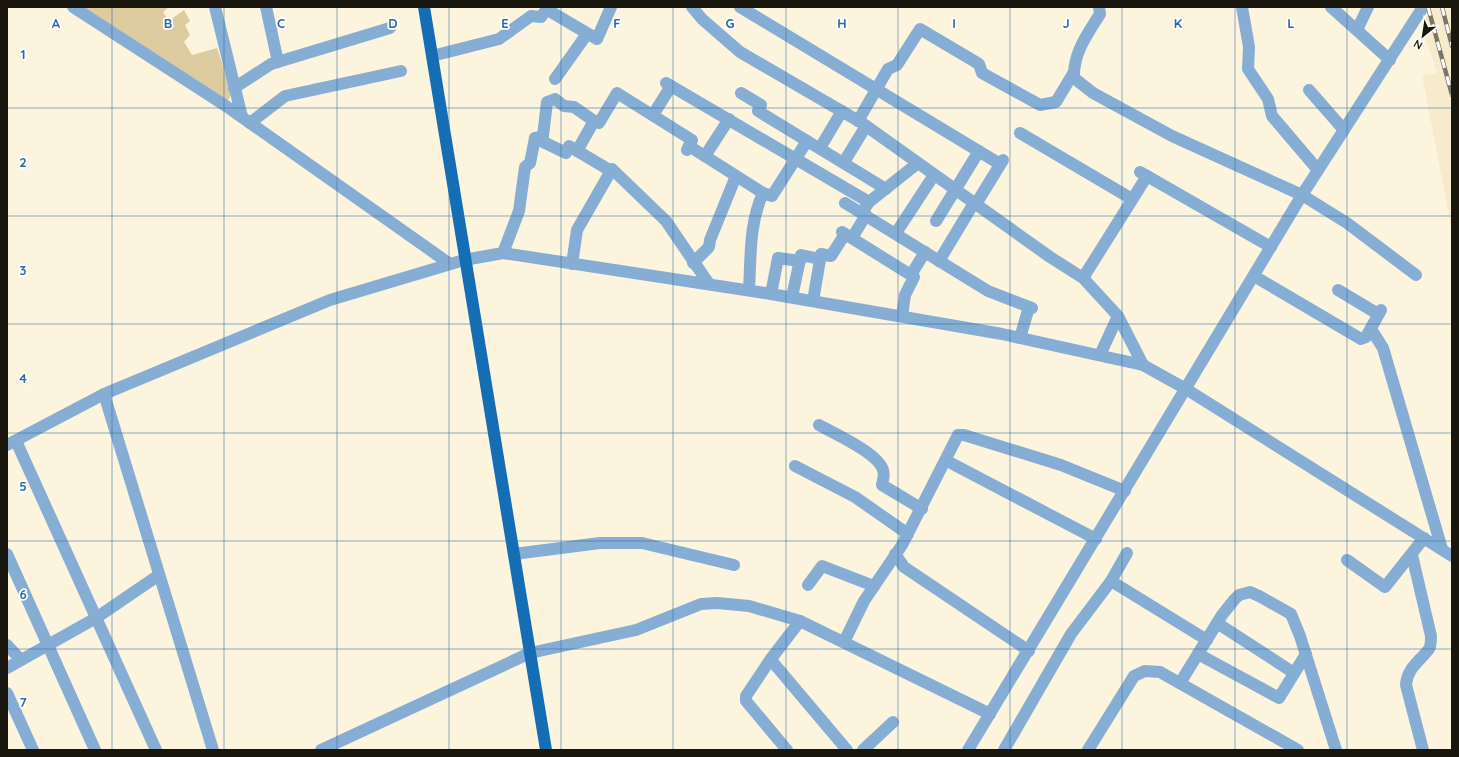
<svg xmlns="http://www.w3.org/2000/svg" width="1459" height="757" viewBox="0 0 1459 757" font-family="Quicksand,sans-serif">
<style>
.built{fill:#f7eacd}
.green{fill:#decb9f}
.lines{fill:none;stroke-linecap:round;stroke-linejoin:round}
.minor{stroke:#86aed5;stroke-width:12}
.major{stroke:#146eb6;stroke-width:12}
.rail-casing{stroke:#7b7567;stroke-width:4.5}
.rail{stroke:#fff;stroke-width:3;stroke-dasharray:9;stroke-linecap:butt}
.grid{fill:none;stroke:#2f6ba3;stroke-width:1;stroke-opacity:0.55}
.grid-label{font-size:13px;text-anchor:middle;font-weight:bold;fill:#2f6ba3;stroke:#fff;stroke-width:3.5;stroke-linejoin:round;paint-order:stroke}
</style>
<rect width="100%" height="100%" fill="#fdf4de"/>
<polygon class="built" points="1434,7 1452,7 1452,231 1422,75 1437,73 1421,24"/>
<polygon class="green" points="66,7 169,7 163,12 169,21 184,10 190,21 185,25 190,35 184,42 192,55 217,48 232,93 223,110"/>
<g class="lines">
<g class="minor">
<polyline points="73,7 229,108 450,264"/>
<polyline points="215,7 242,117"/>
<polyline points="266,7 278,62"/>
<polyline points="692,7 702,19 740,52 862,123 1050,257 1083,278 1118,316 1143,365"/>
<polyline points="740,7 1000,164"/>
<path d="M1099,7l1,7c-13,21 -27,39 -26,64l19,15 79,43 130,59 45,28 69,52"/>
<polyline points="1242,7 1249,47 1248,69 1268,99 1272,116 1318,170"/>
<polyline points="1331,7 1390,60"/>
<polyline points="546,9 597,39 611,7"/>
<polyline points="1357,30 1368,7"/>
<polyline points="432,56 499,39 531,16 541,17 548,7"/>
<polyline points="555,79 587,34"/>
<polyline points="666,83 869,202"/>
<polyline points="234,88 271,64 390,28"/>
<polyline points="1309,90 1344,130"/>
<polyline points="741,93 761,105 758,111 886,189"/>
<polyline points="653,115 671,86"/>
<polyline points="858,121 888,69 897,65 920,29 979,64 982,73 1040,105 1056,102 1074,72"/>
<polyline points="250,123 285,96 401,71"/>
<polyline points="1020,133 1132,199"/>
<polyline points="535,138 566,153 569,146 611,171"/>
<polyline points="689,146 763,193 772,196 807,141"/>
<polyline points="820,148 842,111"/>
<polyline points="577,151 594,121 599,123 617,93 692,140 687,150"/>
<polyline points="705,156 729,119"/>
<polyline points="844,162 866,126"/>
<polyline points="1140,172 1271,247"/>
<polyline points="845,203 988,291 1032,308"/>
<polyline points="976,204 1003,160"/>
<polyline points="865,208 869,202 918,163"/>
<polyline points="936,221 979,151"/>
<polyline points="842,232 914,277 905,295 902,316"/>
<polyline points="896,233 934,175"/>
<polyline points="852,238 866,215"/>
<polyline points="503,253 519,211 525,167 530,163 535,138 543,136 547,102 555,99 564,106 574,107 594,121"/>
<polyline points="939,261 974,203"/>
<polyline points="693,263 709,247 710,240 736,176"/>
<polyline points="572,264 577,230 612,169 666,221 709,284"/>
<polyline points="911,275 925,252"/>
<polyline points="1254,276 1361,339 1366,337 1381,310"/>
<polyline points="1083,278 1147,176"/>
<path d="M749,290c2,-34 0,-66 14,-97"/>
<polyline points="1338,290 1378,314"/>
<polyline points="771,294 778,258 800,261"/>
<polyline points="792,297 801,255 820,259"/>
<polyline points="813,301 821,254 831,256 845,234"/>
<polyline points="1371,329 1383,348 1442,549"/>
<polyline points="1020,338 1029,307"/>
<polyline points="1100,355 1118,316"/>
<polyline points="104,394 213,750"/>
<path d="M819,425c16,9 59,28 64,45 2,4 0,10 -1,15l40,24"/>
<polyline points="16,441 156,750"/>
<polyline points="7,445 104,394 330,300 464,260 503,253 765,293 1002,334 1143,365 1186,389 1452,556"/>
<polyline points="947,461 1096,539"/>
<polyline points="795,466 855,497 908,534"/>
<polyline points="7,554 95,750"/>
<polyline points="514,554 600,543 642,543 734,565"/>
<polyline points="895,554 904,567 1029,651"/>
<path d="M1412,555l19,81c0,4 0,10 -2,13 -9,12 -22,19 -23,36l17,65"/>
<polyline points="1347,560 1385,587 1424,538"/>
<polyline points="1111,581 1207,640"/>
<polyline points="808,585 822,566 874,586"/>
<polyline points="1217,623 1294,673"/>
<polyline points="844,642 864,601 902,545 958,435 964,435 1061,465 1125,491"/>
<polyline points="7,645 21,660"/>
<polyline points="1198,654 1279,698 1306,654"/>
<polyline points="771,660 847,750"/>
<polyline points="7,668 96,618 159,575"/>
<polyline points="1180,683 1222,615 1234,600 1239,595 1250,592 1259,596 1291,614 1300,636 1336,750"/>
<polyline points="7,693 33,750"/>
<polyline points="321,750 530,653 636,630 701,604 717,603 749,606 800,621 990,714"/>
<polyline points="787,750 746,701 746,696 770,660 800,621"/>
<polyline points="863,750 893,722"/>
<polyline points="968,750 1302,195 1423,7"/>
<polyline points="1004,750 1071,634 1111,581 1127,553"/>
<polyline points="1088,750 1134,676 1145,671 1160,672 1298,750"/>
</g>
<polyline class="major" points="424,7 546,750"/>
<g class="rail-casing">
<g id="rail">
<polyline points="1428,7 1452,95"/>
<polyline points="1442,7 1452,46"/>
</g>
</g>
<use href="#rail" class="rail"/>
</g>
<path class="grid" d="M112,7v743M224,7v743M337,7v743M449,7v743M561,7v743M673,7v743M786,7v743M898,7v743M1010,7v743M1122,7v743M1235,7v743M1347,7v743M7,108h1445M7,216h1445M7,324h1445M7,433h1445M7,541h1445M7,649h1445"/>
<g class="grid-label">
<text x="56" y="28">A</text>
<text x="168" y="28">B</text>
<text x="281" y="28">C</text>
<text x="393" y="28">D</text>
<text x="505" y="28">E</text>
<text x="617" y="28">F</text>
<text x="730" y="28">G</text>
<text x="842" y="28">H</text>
<text x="954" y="28">I</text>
<text x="1066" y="28">J</text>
<text x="1178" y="28">K</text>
<text x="1291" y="28">L</text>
<text x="23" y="59">1</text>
<text x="23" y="167">2</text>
<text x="23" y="275">3</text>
<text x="23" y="383">4</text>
<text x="23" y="491">5</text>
<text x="23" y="599">6</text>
<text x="23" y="707">7</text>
</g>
<rect width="1459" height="757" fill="none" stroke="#19160e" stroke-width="16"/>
<g transform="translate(1423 36) rotate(210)" stroke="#ffffff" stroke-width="3" paint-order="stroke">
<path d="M0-3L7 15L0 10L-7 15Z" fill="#19160e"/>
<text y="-6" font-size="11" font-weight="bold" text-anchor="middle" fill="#19160e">N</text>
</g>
</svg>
